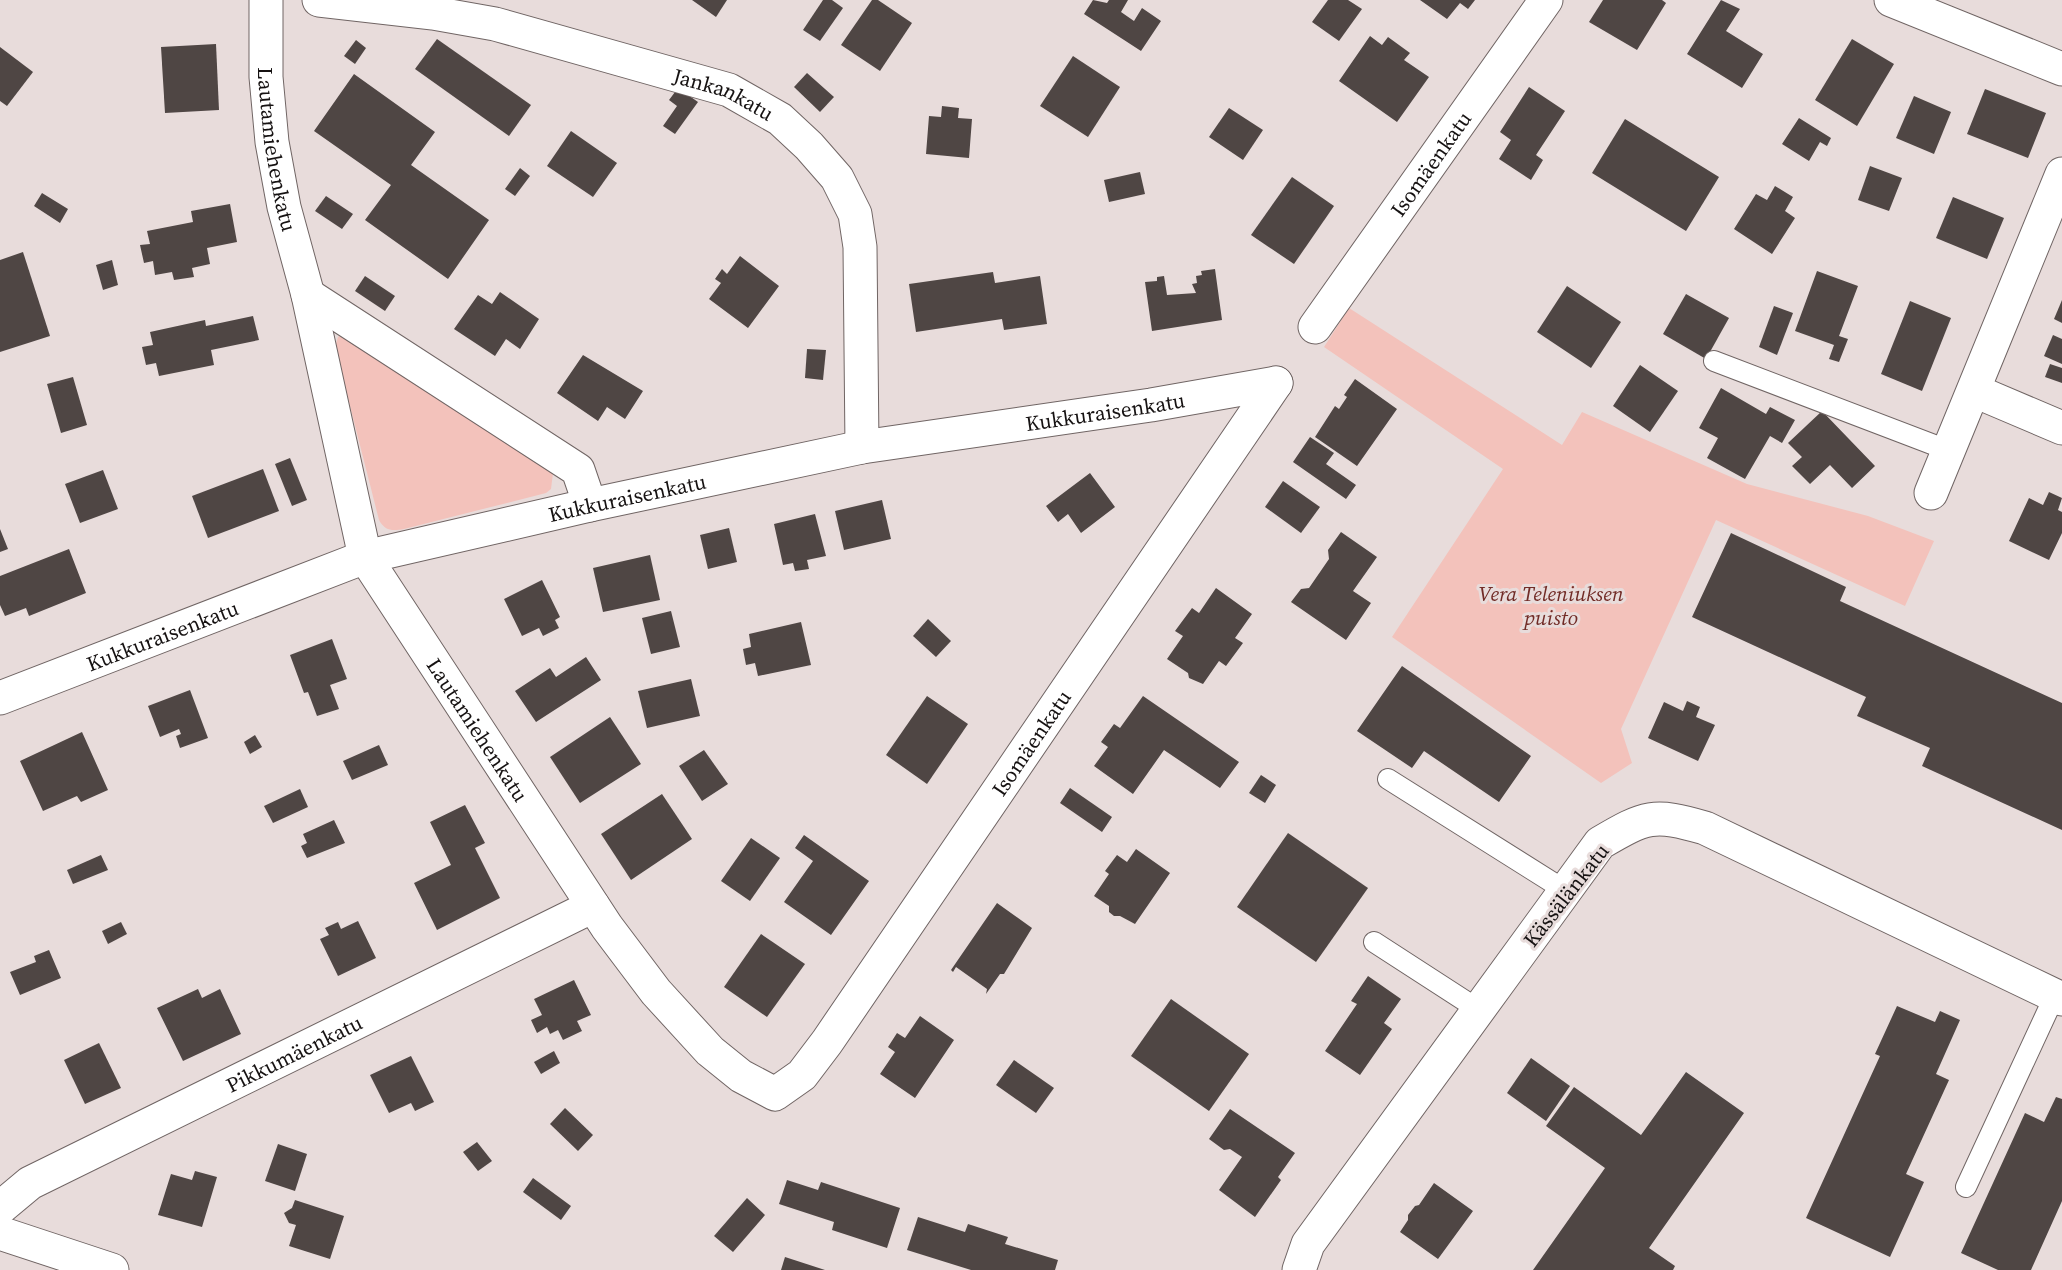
<svg xmlns="http://www.w3.org/2000/svg" width="2062" height="1270" viewBox="0 0 2062 1270" font-family="'Source Serif 4',serif">
<style>
.green{fill:#f3c2bb}
.building{fill:#4f4644}
.lines{fill:none;stroke-linecap:round;stroke-linejoin:round}
.lane-casing{stroke:#706564;stroke-width:22}
.street-casing{stroke:#706564;stroke-width:35}
.lane{stroke:#fff;stroke-width:20}
.street{stroke:#fff;stroke-width:33}
.labels{text-anchor:middle;dominant-baseline:central;stroke-width:6;stroke-linejoin:round;paint-order:stroke}
.street-label{font-size:21px;fill:#161212;stroke:#e8dcdb}
.park-label{font-size:21px;font-style:italic;fill:#712b26;stroke:#e8dcdb}
</style>
<rect width="100%" height="100%" fill="#e8dcdb"/>
<g class="green">
<polygon points="1349,308 1562,445 1582,412 1747,484 1868,516 1934,541 1905,606 1716,520 1621,729 1632,763 1601,783 1392,637 1503,469 1324,347"/>
<path d="M343,334l210,139 -2,16 -5,4 -142,36c-12,2 -19,2 -25,-9l-44,-173 3,-10z"/>
</g>
<g class="building">
<polygon points="692,0 727,0 716,17"/>
<polygon points="823,0 832,0 843,8 820,41 803,30"/>
<polygon points="872,0 878,0 912,23 880,71 841,45"/>
<polygon points="1093,0 1107,3 1109,0 1128,0 1121,12 1134,21 1142,8 1161,21 1141,51 1084,14"/>
<polygon points="1328,0 1348,0 1362,9 1339,41 1312,22"/>
<polygon points="1420,0 1475,0 1468,9 1460,3 1447,19"/>
<polygon points="1603,0 1662,0 1666,3 1637,50 1589,22"/>
<polygon points="1721,0 1740,9 1726,31 1763,54 1742,88 1687,54"/>
<polygon points="1370,36 1382,45 1388,37 1410,53 1404,60 1429,77 1397,122 1339,81"/>
<polygon points="437,39 531,105 509,136 415,69"/>
<polygon points="1852,39 1894,64 1857,126 1815,100"/>
<polygon points="356,40 366,48 355,64 344,56"/>
<polygon points="216,44 219,110 165,113 161,47"/>
<polygon points="0,47 33,72 7,106 0,101"/>
<polygon points="1073,56 1120,87 1088,137 1040,106"/>
<polygon points="807,73 834,97 820,112 794,87"/>
<polygon points="354,74 435,132 411,165 489,220 448,279 365,220 391,185 314,131"/>
<polygon points="1529,87 1565,111 1536,155 1543,160 1531,180 1499,159 1511,140 1500,132"/>
<polygon points="678,88 698,102 675,134 663,126 677,106 669,100"/>
<polygon points="1985,89 2046,113 2028,158 1967,134"/>
<polygon points="1914,96 1951,112 1934,154 1896,138"/>
<polygon points="942,106 959,108 958,118 972,119 969,158 926,154 929,116 941,117"/>
<polygon points="1229,108 1263,130 1243,160 1209,137"/>
<polygon points="1799,118 1831,138 1827,146 1820,142 1809,161 1782,144"/>
<polygon points="1625,119 1719,177 1686,231 1592,173"/>
<polygon points="571,131 617,163 593,197 547,166"/>
<polygon points="1870,166 1902,178 1889,211 1858,200"/>
<polygon points="520,168 530,176 515,196 505,189"/>
<polygon points="1140,172 1145,194 1109,202 1104,180"/>
<polygon points="1292,177 1334,206 1294,264 1251,235"/>
<polygon points="1775,186 1793,197 1785,211 1795,218 1772,254 1734,229 1756,194 1767,200"/>
<polygon points="42,193 68,209 60,223 34,206"/>
<polygon points="326,196 353,214 342,229 315,211"/>
<polygon points="1953,197 2004,218 1987,259 1936,238"/>
<polygon points="230,204 237,242 207,248 210,264 192,268 194,277 174,280 172,272 155,275 153,261 144,263 140,245 150,244 147,231 193,222 191,211"/>
<polygon points="23,252 50,336 0,352 0,260"/>
<polygon points="740,256 779,286 748,328 709,299 721,283 715,279 722,269 727,274"/>
<polygon points="112,260 118,285 103,290 96,265"/>
<polygon points="1215,269 1222,320 1152,331 1145,282 1157,281 1157,277 1164,276 1167,295 1196,293 1192,284 1197,283 1196,276 1202,275 1201,271"/>
<polygon points="1817,271 1858,286 1839,336 1848,339 1839,362 1829,359 1834,345 1795,331"/>
<polygon points="993,272 995,283 1040,276 1047,324 1004,330 1002,319 916,332 909,284"/>
<polygon points="365,276 395,296 385,311 355,291"/>
<polygon points="1567,286 1621,322 1591,368 1537,332"/>
<polygon points="500,292 539,319 520,349 506,339 495,356 454,329 478,295 492,304"/>
<polygon points="1686,294 1729,318 1706,359 1663,334"/>
<polygon points="2062,300 2062,323 2054,319"/>
<polygon points="1910,301 1951,318 1922,391 1881,374"/>
<polygon points="1774,306 1793,313 1777,355 1759,347"/>
<polygon points="253,316 259,340 211,350 214,365 159,376 156,363 146,365 142,347 153,345 150,332 205,320 206,326"/>
<polygon points="2053,335 2062,339 2062,364 2044,356"/>
<polygon points="807,349 826,350 823,380 805,378"/>
<polygon points="583,355 643,391 625,419 607,407 598,421 557,393"/>
<polygon points="2050,364 2062,368 2062,383 2045,377"/>
<polygon points="1640,365 1678,391 1650,432 1613,406"/>
<polygon points="73,377 87,425 61,433 47,384"/>
<polygon points="1355,379 1397,409 1357,466 1315,437 1335,406 1339,409 1347,397 1344,395"/>
<polygon points="1721,388 1766,414 1770,407 1795,420 1782,443 1770,436 1745,479 1707,458 1718,438 1699,428"/>
<polygon points="1822,411 1875,466 1852,488 1830,465 1810,484 1792,466 1802,457 1788,443"/>
<polygon points="1310,437 1334,453 1326,464 1356,485 1346,499 1293,462"/>
<polygon points="290,458 307,500 292,506 275,464"/>
<polygon points="263,469 279,511 208,538 192,496"/>
<polygon points="103,470 118,509 80,523 65,484"/>
<polygon points="1090,473 1115,507 1081,533 1068,514 1058,522 1046,506"/>
<polygon points="1283,481 1320,507 1301,533 1265,507"/>
<polygon points="2049,492 2062,498 2058,510 2062,512 2062,533 2049,560 2009,541 2029,498 2043,505"/>
<polygon points="882,500 891,539 844,550 835,511"/>
<polygon points="815,514 826,556 807,560 809,569 795,571 793,563 783,565 774,524"/>
<polygon points="729,528 737,562 708,569 700,535"/>
<polygon points="0,529 8,549 0,552"/>
<polygon points="1341,532 1377,557 1353,591 1371,603 1346,640 1291,602 1301,589 1309,588 1329,559 1328,550"/>
<polygon points="1731,533 1846,587 1840,601 2062,703 2062,830 1922,766 1930,748 1857,716 1866,697 1692,617"/>
<polygon points="69,549 86,593 29,616 26,608 5,616 0,605 0,576"/>
<polygon points="650,555 660,600 603,612 593,568"/>
<polygon points="542,580 560,617 555,620 559,628 543,636 539,628 522,636 504,599"/>
<polygon points="1216,588 1252,614 1235,638 1243,643 1226,666 1219,661 1203,684 1189,678 1188,673 1167,659 1183,636 1175,631 1192,608 1199,613"/>
<polygon points="671,611 680,647 651,654 642,618"/>
<polygon points="928,619 951,641 936,657 913,636"/>
<polygon points="801,622 811,665 758,676 755,663 746,665 743,649 751,647 749,634"/>
<polygon points="332,639 347,679 330,685 339,709 317,716 308,692 304,693 290,655"/>
<polygon points="586,657 601,680 536,722 515,691 550,668 556,677"/>
<polygon points="1402,666 1531,756 1499,802 1424,751 1412,768 1357,731"/>
<polygon points="691,679 700,716 647,728 638,691"/>
<polygon points="190,690 208,738 180,748 176,736 181,734 179,729 160,737 148,706"/>
<polygon points="927,696 968,724 927,784 886,755"/>
<polygon points="1143,696 1239,762 1220,788 1164,750 1133,794 1094,766 1108,747 1101,742 1114,724 1120,728"/>
<polygon points="1687,701 1700,707 1696,717 1715,725 1698,761 1648,738 1664,702 1683,711"/>
<polygon points="610,717 641,764 580,803 550,757"/>
<polygon points="82,732 108,790 81,802 77,796 43,811 20,761"/>
<polygon points="255,735 262,747 250,754 244,742"/>
<polygon points="379,745 388,765 352,780 343,761"/>
<polygon points="704,750 728,784 702,801 679,766"/>
<polygon points="1261,775 1276,785 1265,803 1249,793"/>
<polygon points="1070,788 1112,817 1102,832 1060,803"/>
<polygon points="300,789 308,807 273,823 264,806"/>
<polygon points="662,794 692,839 631,880 601,834"/>
<polygon points="465,805 485,843 475,848 500,898 437,930 414,883 451,865 430,822"/>
<polygon points="334,820 345,843 307,858 301,846 307,843 303,834"/>
<polygon points="1288,833 1368,888 1316,962 1237,907"/>
<polygon points="804,835 869,881 831,935 784,902 813,861 795,848"/>
<polygon points="751,838 780,858 750,901 721,881"/>
<polygon points="1136,849 1170,873 1135,924 1120,916 1114,916 1109,912 1109,906 1094,896 1109,874 1105,871 1117,855 1127,862"/>
<polygon points="101,855 108,870 73,884 67,870"/>
<polygon points="997,903 1032,928 1004,974 1000,974 986,994 987,989 956,967 953,972 951,970"/>
<polygon points="358,921 376,958 338,976 320,939 329,935 325,928 338,922 341,929"/>
<polygon points="121,922 127,934 108,944 102,931"/>
<polygon points="761,934 805,964 767,1017 724,987"/>
<polygon points="49,950 61,978 20,995 10,972 36,962 34,956"/>
<polygon points="1368,976 1401,999 1384,1023 1392,1029 1360,1075 1325,1051 1357,1004 1351,1001"/>
<polygon points="574,980 591,1015 577,1021 582,1031 563,1040 558,1030 550,1034 547,1027 537,1033 531,1020 542,1015 534,999"/>
<polygon points="198,989 202,998 220,989 241,1034 183,1061 157,1008"/>
<polygon points="1171,999 1249,1054 1209,1111 1131,1056"/>
<polygon points="1897,1006 1935,1022 1940,1011 1960,1020 1936,1074 1949,1080 1906,1174 1924,1182 1890,1257 1806,1218 1880,1056 1875,1054"/>
<polygon points="920,1016 954,1040 915,1098 880,1074 895,1052 888,1047 897,1033 905,1038"/>
<polygon points="99,1043 121,1088 85,1104 64,1060"/>
<polygon points="554,1051 560,1063 541,1074 534,1062"/>
<polygon points="411,1056 434,1102 415,1111 411,1103 389,1113 370,1075"/>
<polygon points="1531,1058 1570,1086 1546,1121 1507,1093"/>
<polygon points="1014,1060 1054,1088 1036,1113 996,1085"/>
<polygon points="1686,1072 1744,1113 1649,1248 1675,1266 1673,1270 1533,1270 1605,1168 1546,1126 1574,1087 1641,1135"/>
<polygon points="2056,1097 2062,1099 2062,1201 2031,1270 1998,1270 1961,1253 2025,1113 2044,1122"/>
<polygon points="565,1108 593,1135 578,1151 550,1124"/>
<polygon points="1230,1109 1295,1153 1278,1177 1281,1180 1255,1217 1219,1190 1242,1157 1230,1149 1224,1150 1209,1139"/>
<polygon points="477,1142 492,1161 478,1171 463,1152"/>
<polygon points="278,1144 307,1154 295,1191 265,1181"/>
<polygon points="195,1171 217,1177 202,1227 158,1215 171,1174 192,1180"/>
<polygon points="533,1178 571,1206 561,1220 523,1192"/>
<polygon points="787,1180 818,1190 821,1182 900,1208 887,1248 832,1230 834,1222 779,1204"/>
<polygon points="1434,1183 1473,1211 1438,1259 1400,1232 1408,1220 1408,1215 1415,1206 1419,1205"/>
<polygon points="747,1198 765,1215 733,1252 714,1236"/>
<polygon points="295,1200 344,1216 330,1259 289,1246 296,1225 289,1223 284,1213 292,1208"/>
<polygon points="918,1217 965,1232 968,1224 1008,1237 1005,1244 1058,1260 1055,1270 971,1270 907,1250"/>
<polygon points="785,1257 825,1270 781,1270"/>
</g>
<g class="lines">
<g class="lane-casing">
<g id="lane">
<polyline points="1714,361 1950,451"/>
<polyline points="1388,779 1566,891"/>
<polyline points="1374,942 1479,1010"/>
<polyline points="1966,1187 2055,995"/>
</g>
</g>
<g class="street-casing">
<g id="street">
<path id="s1" d="M266,0v77l6,65 12,65 24,88 57,262 242,370 49,65 54,59 31,25 34,18 27,-19 25,-33 449,-659"/>
<path id="s2" d="M319,0l114,13 62,11 234,66 51,29 29,27 28,32 18,36 5,33 2,200"/>
<polyline points="1891,0 2062,69"/>
<polyline points="308,295 578,470 590,505"/>
<path id="s3" d="M1315,327l231,-327"/>
<polyline points="1975,391 2062,428"/>
<polyline points="1931,493 2062,174"/>
<path id="s4" d="M0,698l365,-141 225,-52 272,-58 289,-42 125,-22"/>
<path id="s5" d="M0,1208l30,-25 563,-277"/>
<polyline points="0,1233 112,1270"/>
<path d="M1299,1270l9,-26 292,-401c46,-27 53,-30 105,-15l357,171"/>
</g>
</g>
<use href="#lane" class="lane"/>
<use href="#street" class="street"/>
</g>
<g class="labels">
<g class="street-label">
<text stroke="none"><textPath href="#s2" startOffset="417">Jankankatu</textPath></text>
<text stroke="none"><textPath href="#s1" startOffset="150">Lautamiehenkatu</textPath></text>
<text stroke="none"><textPath href="#s3" startOffset="200">Isomäenkatu</textPath></text>
<text stroke="none"><textPath href="#s4" startOffset="1146">Kukkuraisenkatu</textPath></text>
<text stroke="none"><textPath href="#s4" startOffset="660">Kukkuraisenkatu</textPath></text>
<text stroke="none"><textPath href="#s4" startOffset="174">Kukkuraisenkatu</textPath></text>
<text stroke="none"><textPath href="#s1" startOffset="774">Lautamiehenkatu</textPath></text>
<text stroke="none"><textPath href="#s1" startOffset="1686">Isomäenkatu</textPath></text>
<text transform="translate(1566 895) rotate(-52)">Kässälänkatu</text>
<text stroke="none"><textPath href="#s5" startOffset="333">Pikkumäenkatu</textPath></text>
</g>
<g class="park-label">
<text x="1551" y="593">Vera Teleniuksen<tspan x="1551" dy="24">puisto</tspan></text>
</g>
</g>
</svg>
